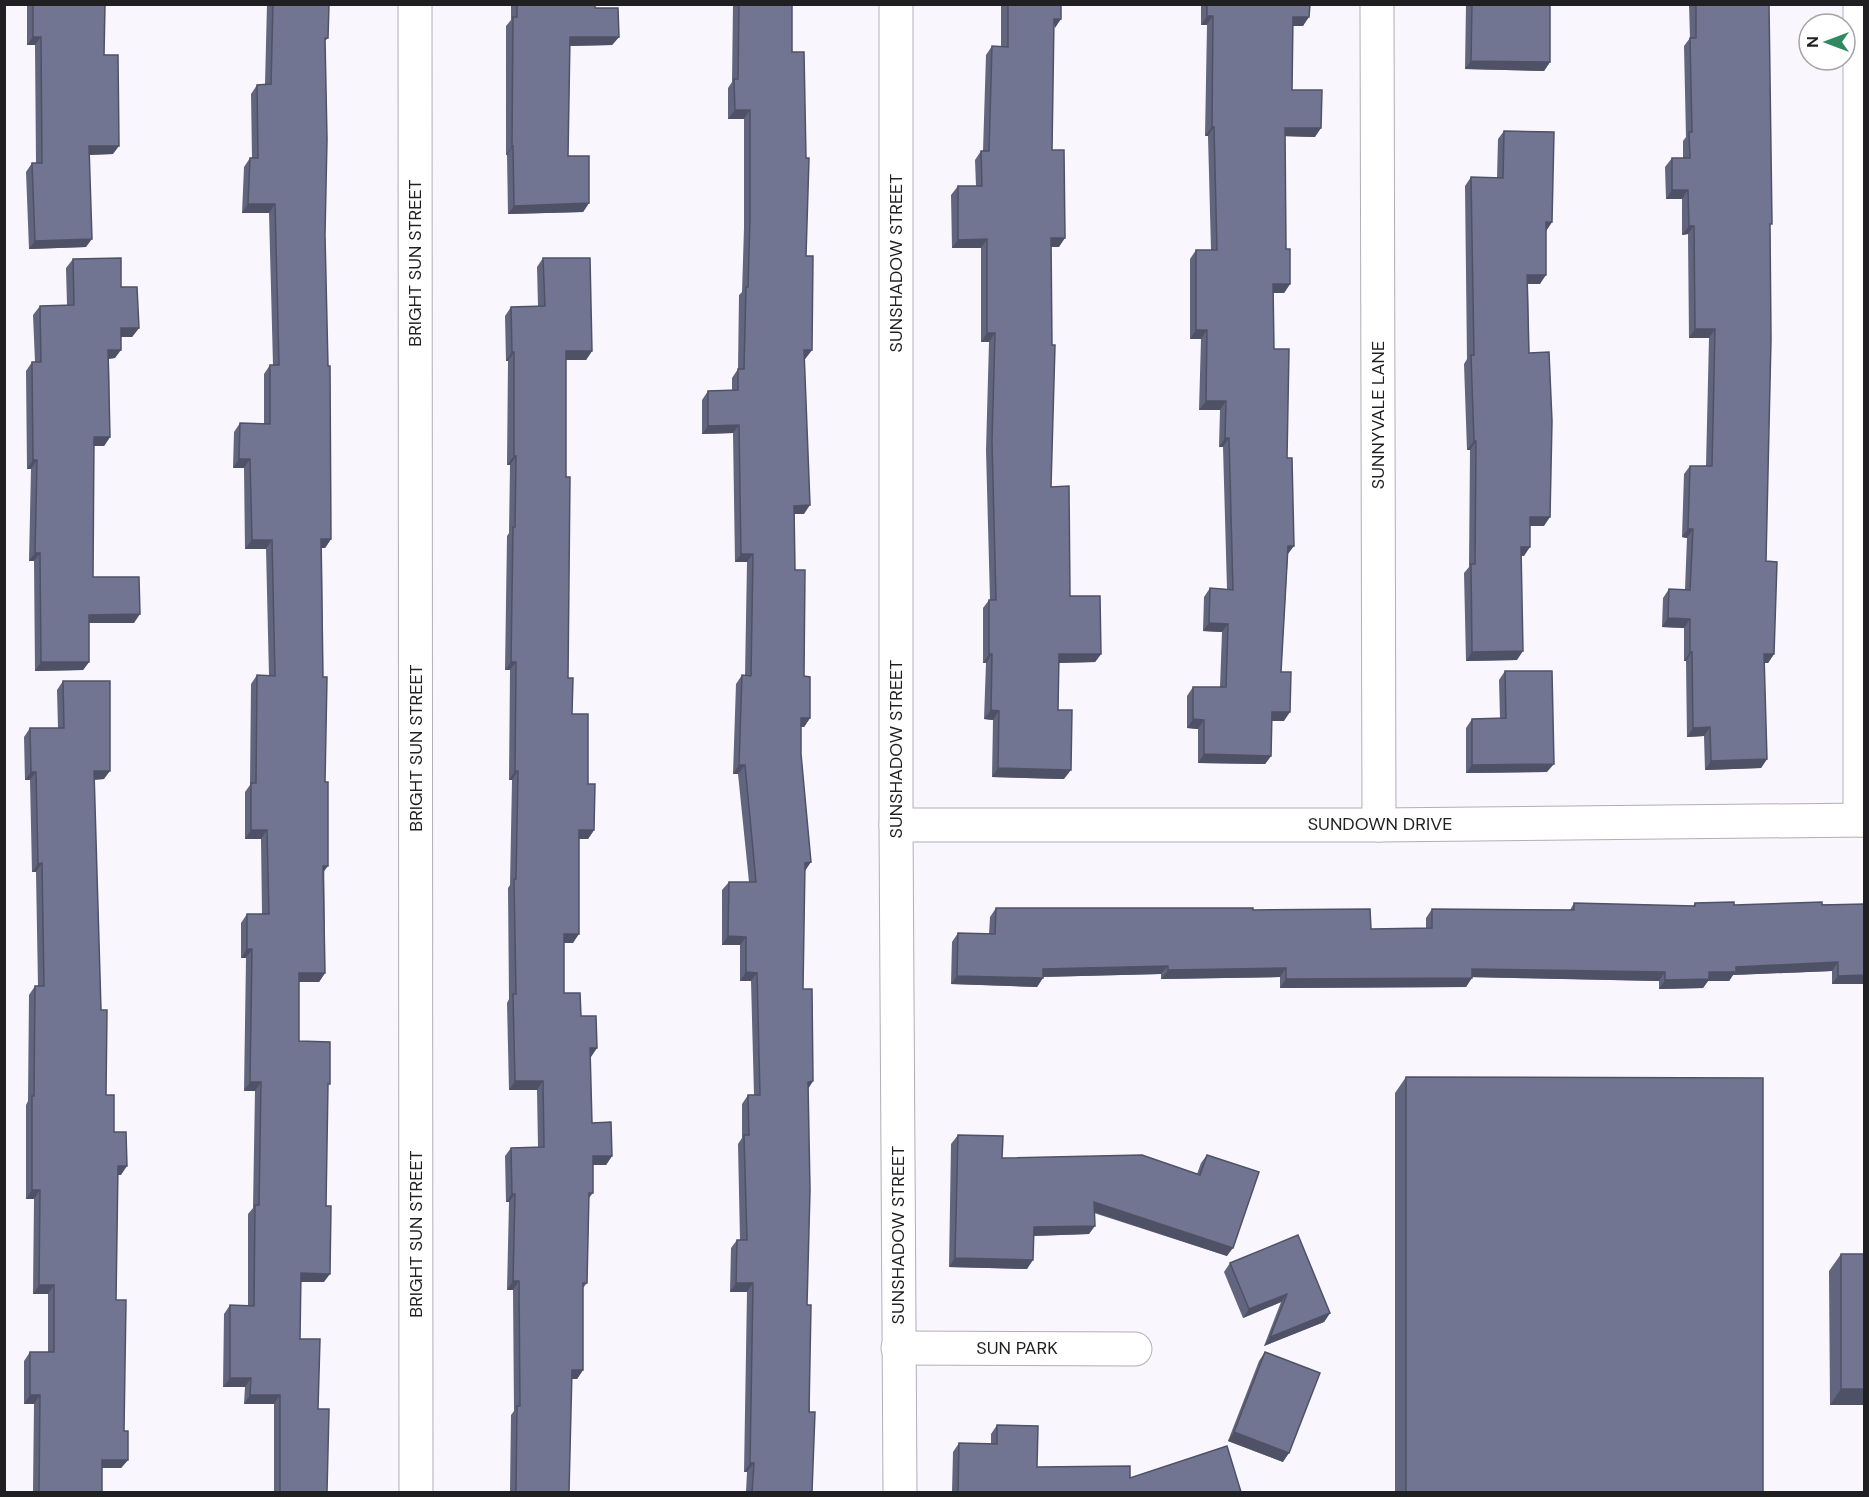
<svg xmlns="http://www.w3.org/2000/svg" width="1869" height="1497" viewBox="0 0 1869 1497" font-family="'DM Sans',sans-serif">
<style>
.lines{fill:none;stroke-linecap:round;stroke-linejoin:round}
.street-casing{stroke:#b1aeb5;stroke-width:35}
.street{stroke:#fff;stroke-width:33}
.wall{fill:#61657d}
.shaded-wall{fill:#4f5266}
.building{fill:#717591;stroke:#4f5266;stroke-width:1.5}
.labels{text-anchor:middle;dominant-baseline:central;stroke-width:6;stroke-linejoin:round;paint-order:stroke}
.street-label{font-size:18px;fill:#201f21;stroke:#fff}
</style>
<rect width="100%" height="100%" fill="#f9f6fd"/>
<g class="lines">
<g class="street-casing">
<g id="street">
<polyline points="415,4 416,1492"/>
<polyline points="896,4 896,825 900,1492"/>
<polyline points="1377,4 1379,825"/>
<polyline points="1860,820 1860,4"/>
<polyline points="896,825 1379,825 1864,820"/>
<polyline points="898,1348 1135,1349"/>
</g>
</g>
<use href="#street" class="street"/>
</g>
<g class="wall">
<polygon points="27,4 105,4 104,55 113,154 89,155 86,247 29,249 26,172 32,163 36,163 35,45 27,45"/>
<polygon points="267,4 329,4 328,38 325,41 325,235 331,539 325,548 322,548 325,973 319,982 299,982 299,1041 327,1087 324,1282 301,1282 300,1339 318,1409 327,1492 274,1492 274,1404 244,1404 245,1387 223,1387 224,1314 230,1305 248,1306 248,1214 253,1208 255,1091 244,1091 246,958 241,958 241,923 247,914 262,914 261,839 245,839 245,792 250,785 251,684 257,675 269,676 266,549 245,549 244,468 233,468 234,432 240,423 264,424 264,374 270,365 273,365 269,213 242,213 244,167 250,158 252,158 251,94 257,85 265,84"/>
<polygon points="511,4 595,4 595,8 619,37 612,45 570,46 568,156 589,203 583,212 508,214 507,155 506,155 506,26 511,20"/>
<polygon points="733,4 792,4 792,52 812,350 805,359 804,514 794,514 795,570 804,676 810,718 804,727 801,727 801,754 804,871 803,989 813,1081 808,1089 807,1305 812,1492 746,1492 747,1472 744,1472 747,1292 730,1292 731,1248 737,1240 740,1240 738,1144 742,1138 742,1104 748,1095 754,1095 751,981 740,981 740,945 722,945 722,890 729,882 749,882 738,774 733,774 736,684 742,675 745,676 747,562 735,562 733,433 702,434 702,400 708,391 732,390 732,378 738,369 739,295 742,292 744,228 744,119 728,119 728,88 732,82"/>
<polygon points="1001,4 1061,4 1054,28 1052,150 1059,247 1051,247 1051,487 1070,596 1101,654 1095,662 1059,663 1058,710 1064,779 992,777 993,720 984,719 986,663 983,663 983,608 989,600 990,600 986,450 989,342 981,342 981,248 952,248 951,195 958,186 976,186 975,160 981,151 983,151 986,55 992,46 1001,46"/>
<polygon points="1201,4 1310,4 1303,26 1293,26 1292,90 1315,137 1285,136 1286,249 1290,284 1284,293 1273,293 1274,349 1287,458 1288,554 1281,672 1284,721 1272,721 1271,756 1265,764 1198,763 1198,729 1187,728 1187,696 1193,687 1220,687 1222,632 1203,631 1204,597 1210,588 1227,589 1223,447 1219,447 1220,410 1199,410 1201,339 1190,339 1190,259 1196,250 1211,250 1208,136 1205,136 1207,25 1201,25"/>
<polygon points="1466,4 1550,4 1550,62 1544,71 1465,69"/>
<polygon points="1689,4 1769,4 1770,227 1766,561 1774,654 1768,663 1764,663 1767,759 1761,768 1705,770 1704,736 1687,737 1686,661 1684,661 1684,628 1662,627 1663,598 1669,589 1685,589 1687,538 1682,537 1684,474 1690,466 1706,466 1709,338 1689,338 1688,234 1682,235 1682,199 1666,199 1665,167 1672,158 1683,158 1683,141 1686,137 1684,46 1690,38"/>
<polygon points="1504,131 1552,222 1546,231 1540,284 1528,284 1529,353 1544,526 1530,526 1524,556 1521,556 1517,660 1466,661 1464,573 1469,567 1470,450 1467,450 1464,364 1467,359 1465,186 1471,177 1497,178 1498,139"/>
<polygon points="543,258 592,351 586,360 566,360 566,477 568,678 572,714 588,784 594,830 588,839 579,839 573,943 564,943 564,993 581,1016 597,1048 590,1057 592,1123 612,1156 606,1165 593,1165 593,1193 589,1198 587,1283 583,1288 583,1370 577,1379 571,1379 569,1492 510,1492 511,1415 514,1411 513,1290 507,1290 509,1202 506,1202 505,1156 511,1148 538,1147 537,1090 509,1090 507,1003 509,999 508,888 510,885 512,780 509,780 510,670 505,670 507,536 509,533 510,465 507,465 508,361 506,361 505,316 511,307 538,306 537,267"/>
<polygon points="73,259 121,287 139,328 132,337 121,337 115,358 109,359 110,437 104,446 94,446 93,577 134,623 89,623 89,662 83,670 35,671 34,561 29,561 31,469 27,469 26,371 32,362 35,362 33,315 40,306 67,305 66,268"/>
<polygon points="1505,671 1547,772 1466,773 1466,728 1472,719 1500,718 1499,680"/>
<polygon points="63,681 104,779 94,780 101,1010 106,1095 114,1132 121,1175 118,1175 116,1300 124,1431 128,1460 121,1468 102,1468 102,1492 33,1492 34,1404 24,1404 24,1361 30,1352 48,1352 48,1294 33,1294 34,1199 26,1199 26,1105 28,1101 29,995 35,986 38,986 36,872 32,872 30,780 25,780 24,737 30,728 58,728 57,690"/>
<polygon points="1574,903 1693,906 1695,903 1734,905 1864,904 1864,984 1832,984 1832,971 1733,975 1729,981 1708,981 1703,988 1659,989 1659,981 1472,977 1466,987 1280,988 1280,977 1161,979 1161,974 1043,977 1037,987 951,984 952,942 958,933 989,934 990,917 996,908 1253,910 1371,929 1426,928 1426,918 1432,909 1570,910"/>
<polygon points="1406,1077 1763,1492 1395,1492 1395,1093"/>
<polygon points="958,1135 1002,1158 1197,1174 1201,1163 1207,1155 1227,1256 1094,1213 1089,1234 1034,1236 1027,1269 949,1267 951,1144"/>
<polygon points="1841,1254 1864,1254 1864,1405 1830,1405 1829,1271"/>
<polygon points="1230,1263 1330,1313 1324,1322 1264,1346 1281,1302 1243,1318 1224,1272"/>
<polygon points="1265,1352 1283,1462 1228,1441 1259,1361"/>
<polygon points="997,1425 1037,1467 1130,1478 1241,1492 952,1492 953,1452 959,1443 991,1444 991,1434"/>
</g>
<g class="shaded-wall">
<polygon points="1207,16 1213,16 1207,25 1201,25"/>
<polygon points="1293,17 1309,17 1303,26 1287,26"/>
<polygon points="1054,19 1061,19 1055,28"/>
<polygon points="33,37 41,37 35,45 27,45"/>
<polygon points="570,37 619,37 612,45 564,46"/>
<polygon points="1471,61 1550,62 1544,71 1465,69"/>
<polygon points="735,110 750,110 744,119 728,119"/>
<polygon points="1212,127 1214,127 1208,136 1205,136"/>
<polygon points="1285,128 1321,128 1315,137 1279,136"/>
<polygon points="89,146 119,146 113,154 83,155"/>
<polygon points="512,146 513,146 507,155 506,155"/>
<polygon points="1672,190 1688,190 1682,199 1666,199"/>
<polygon points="589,203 583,212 508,214 514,206"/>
<polygon points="248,204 275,204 269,213 242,213"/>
<polygon points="1546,222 1552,222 1546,231"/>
<polygon points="1689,226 1694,226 1688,234 1682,235"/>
<polygon points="1051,238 1065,238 1059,247 1045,247"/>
<polygon points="92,239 86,247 29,249 35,241"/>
<polygon points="987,239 981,248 952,248 958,240"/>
<polygon points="1527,275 1546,275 1540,284 1521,284"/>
<polygon points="1273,284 1290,284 1284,293 1267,293"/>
<polygon points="121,328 139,328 132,337 115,337"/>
<polygon points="1695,329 1715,329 1709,338 1689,338"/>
<polygon points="1196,330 1207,330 1201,339 1190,339"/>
<polygon points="987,333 995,333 989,342 981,342"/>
<polygon points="108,350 121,350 115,358 102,359"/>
<polygon points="804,350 812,350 805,359 798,359"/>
<polygon points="566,351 592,351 586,360 560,360"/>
<polygon points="512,352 514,352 508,361 506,361"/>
<polygon points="1206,401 1226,401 1220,410 1199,410"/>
<polygon points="739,425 733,433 702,434 708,426"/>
<polygon points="94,437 110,437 104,446 87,446"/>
<polygon points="1225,438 1229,438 1223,447 1219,447"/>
<polygon points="1474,441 1476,441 1470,450 1467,450"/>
<polygon points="514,456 516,456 510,465 507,465"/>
<polygon points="239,459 250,459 244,468 233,468"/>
<polygon points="33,460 37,460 31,469 27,469"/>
<polygon points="810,505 804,514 788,514 794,506"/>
<polygon points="1530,517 1550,517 1544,526 1524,526"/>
<polygon points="1688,529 1693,529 1687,538 1682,537"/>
<polygon points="321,539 331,539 325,548 315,548"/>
<polygon points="252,540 272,540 266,549 245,549"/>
<polygon points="1288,546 1294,546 1288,554 1282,555"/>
<polygon points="1521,547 1530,547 1524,556 1515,555"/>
<polygon points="35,553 40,553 34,561 29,561"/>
<polygon points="741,554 753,554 747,562 735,562"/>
<polygon points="140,614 134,623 83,623 89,615"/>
<polygon points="1668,618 1690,619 1684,628 1662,627"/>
<polygon points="1209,623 1228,624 1222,632 1203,631"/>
<polygon points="1523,651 1517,660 1466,661 1472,652"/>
<polygon points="1690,652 1692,652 1686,661 1684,661"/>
<polygon points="989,654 992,654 986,663 983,663"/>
<polygon points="1059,654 1101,654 1095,662 1053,663"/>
<polygon points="1764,654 1774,654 1768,663 1758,663"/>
<polygon points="41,662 89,662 83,670 35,671"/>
<polygon points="511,662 516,662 510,670 505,670"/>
<polygon points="991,710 999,711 993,720 984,719"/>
<polygon points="1272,712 1290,712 1284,721 1266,721"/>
<polygon points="801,718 810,718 804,727 795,726"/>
<polygon points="1193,719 1204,720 1198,729 1187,728"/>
<polygon points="1710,727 1704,736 1687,737 1693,728"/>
<polygon points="1204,754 1271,756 1265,764 1198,763"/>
<polygon points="1767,759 1761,768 1705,770 1711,761"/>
<polygon points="1554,764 1547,772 1466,773 1472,765"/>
<polygon points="739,765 745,765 738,774 733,774"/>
<polygon points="998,768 1071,770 1064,779 992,777"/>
<polygon points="94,771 110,771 104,779 87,780"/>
<polygon points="515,771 518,771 512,780 509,780"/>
<polygon points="31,772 36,772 30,780 25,780"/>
<polygon points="251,830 267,830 261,839 245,839"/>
<polygon points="579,830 594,830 588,839 573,839"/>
<polygon points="811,862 805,871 805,863"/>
<polygon points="42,863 36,872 32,872 38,864"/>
<polygon points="323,866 328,866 322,874"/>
<polygon points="564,934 579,934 573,943 557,943"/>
<polygon points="728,936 746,937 740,945 722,945"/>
<polygon points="247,949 252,949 246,958 241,958"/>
<polygon points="1838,962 1832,971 1733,975 1729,981 1708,981 1703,988 1659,989 1665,980 1736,967"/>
<polygon points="1168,966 1161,974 1037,977 1043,969"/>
<polygon points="1286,968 1280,977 1161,979 1168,970"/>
<polygon points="1472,969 1665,972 1659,981 1466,977"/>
<polygon points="746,972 757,973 751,981 740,981"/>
<polygon points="299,973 325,973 319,982 293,982"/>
<polygon points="1864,975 1864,984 1832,984 1838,976"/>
<polygon points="957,976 1043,978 1037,987 951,984"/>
<polygon points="1472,978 1466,987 1280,988 1286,979"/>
<polygon points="590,1048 597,1048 591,1057 584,1057"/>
<polygon points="515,1081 543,1081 537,1090 509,1090"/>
<polygon points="813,1081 807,1090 808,1082"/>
<polygon points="250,1082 261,1082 255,1091 244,1091"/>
<polygon points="593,1156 612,1156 606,1165 587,1165"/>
<polygon points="118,1166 127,1166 121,1175 112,1175"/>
<polygon points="32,1190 40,1190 34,1199 26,1199"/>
<polygon points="512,1194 515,1194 509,1202 506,1202"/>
<polygon points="1094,1202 1233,1248 1227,1256 1088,1210"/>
<polygon points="1095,1226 1089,1234 1028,1236 1034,1227"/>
<polygon points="955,1258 1033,1260 1027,1269 949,1267"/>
<polygon points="301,1273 330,1274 324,1282 295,1282"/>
<polygon points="513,1281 519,1281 513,1290 507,1290"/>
<polygon points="736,1283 753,1283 747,1292 730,1292"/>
<polygon points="39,1285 54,1285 48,1294 33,1294"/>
<polygon points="1287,1294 1281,1302 1243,1318 1249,1309"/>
<polygon points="1330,1313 1324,1322 1264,1346 1270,1337"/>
<polygon points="572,1370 583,1370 577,1379 565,1379"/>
<polygon points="230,1378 251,1378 245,1387 223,1387"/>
<polygon points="1841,1389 1864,1389 1864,1405 1830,1405"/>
<polygon points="30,1395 40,1395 34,1404 24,1404"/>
<polygon points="250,1395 280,1395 274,1404 244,1404"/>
<polygon points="1234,1432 1289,1453 1283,1462 1228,1441"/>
<polygon points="102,1460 128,1460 121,1468 96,1468"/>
<polygon points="750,1463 754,1463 747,1472 744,1472"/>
</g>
<g class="building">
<polygon points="33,4 105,4 104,55 118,55 119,146 89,146 92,239 35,241 32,163 42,163 41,37 33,37"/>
<polygon points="273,4 329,4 328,38 325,38 327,139 325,235 328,366 330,366 331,539 321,539 323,677 327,677 325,782 328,782 328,866 323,866 325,973 299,973 299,1041 330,1042 330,1084 328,1084 326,1206 331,1206 330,1274 301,1273 300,1339 320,1339 318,1409 329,1409 327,1492 280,1492 280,1395 250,1395 251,1378 230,1378 230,1305 254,1306 255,1205 259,1205 261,1082 250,1082 252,949 247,949 247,914 269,914 267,830 251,830 251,783 256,783 257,675 275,676 272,540 252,540 250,459 239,459 240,423 270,424 270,365 279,365 275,204 248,204 250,158 258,158 257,85 271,84"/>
<polygon points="517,4 595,4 595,8 618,8 619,37 570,37 568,156 589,156 589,203 514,206 513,146 512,146 513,17 517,17"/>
<polygon points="739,4 792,4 792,52 804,52 806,158 809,158 806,256 813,256 812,350 804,350 810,505 794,506 795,570 805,570 804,676 810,677 810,718 801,718 801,754 811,862 805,863 803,989 812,989 813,1081 808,1082 810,1190 807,1305 811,1305 809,1412 815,1412 812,1492 752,1492 754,1463 750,1463 753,1283 736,1283 737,1240 747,1240 744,1135 749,1135 748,1095 760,1095 757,973 746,972 746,937 728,936 729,882 756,882 745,765 739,765 742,675 751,676 753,554 741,554 739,425 708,426 708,391 738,390 738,369 744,369 746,287 748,287 750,219 750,110 735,110 734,79 738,79"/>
<polygon points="1008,4 1061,4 1061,19 1054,19 1052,150 1064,150 1065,238 1051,238 1052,345 1055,345 1051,487 1069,486 1070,596 1100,596 1101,654 1059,654 1058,710 1072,710 1071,770 998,768 999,711 991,710 992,654 989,654 989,600 996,600 992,441 995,333 987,333 987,239 958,240 958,186 982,186 981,151 989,151 992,46 1008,47"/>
<polygon points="1207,4 1310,4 1309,17 1293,17 1292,90 1322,90 1321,128 1285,128 1286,249 1290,249 1290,284 1273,284 1274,349 1289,349 1287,458 1292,458 1294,546 1288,546 1281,672 1291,672 1290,712 1272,712 1271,756 1204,754 1204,720 1193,719 1193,687 1226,687 1228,624 1209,623 1210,588 1233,590 1229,438 1225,438 1226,401 1206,401 1207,330 1196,330 1196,250 1217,250 1214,127 1212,127 1213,16 1207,16"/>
<polygon points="1472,4 1550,4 1550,62 1471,61"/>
<polygon points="1696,4 1769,4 1772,224 1770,224 1771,339 1766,561 1777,562 1774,654 1764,654 1767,759 1711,761 1710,727 1693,728 1692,652 1690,652 1690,619 1668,618 1669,589 1690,590 1693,529 1688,529 1690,466 1712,466 1715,329 1695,329 1694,226 1689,226 1688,190 1672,190 1672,158 1690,158 1689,132 1692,132 1690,38 1696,38"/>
<polygon points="1504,131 1554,132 1552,222 1546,222 1546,275 1527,275 1529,353 1549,352 1552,421 1550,517 1530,517 1530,547 1521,547 1523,651 1472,652 1471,564 1475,564 1476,441 1474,441 1471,355 1474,355 1471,177 1503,178"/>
<polygon points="121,258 121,287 137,287 139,328 121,328 121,350 108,350 110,437 94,437 93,577 139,577 140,614 89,615 89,662 41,662 40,553 35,553 37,460 33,460 32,362 41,362 40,306 74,305 73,259"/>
<polygon points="543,258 590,258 592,351 566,351 566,477 570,477 568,678 573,678 572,714 588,714 588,784 595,784 594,830 579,830 579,934 564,934 564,993 580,993 581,1016 596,1016 597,1048 590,1048 592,1123 611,1122 612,1156 593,1156 593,1193 589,1193 587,1283 583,1283 583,1370 572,1370 569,1492 516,1492 517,1406 520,1406 519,1281 513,1281 515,1194 512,1194 511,1148 544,1147 543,1081 515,1081 513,994 516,994 514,879 516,879 518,771 515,771 516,662 511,662 513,527 515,527 516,456 514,456 514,352 512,352 511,307 545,306"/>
<polygon points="1505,671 1552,671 1554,764 1472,765 1472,719 1506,718"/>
<polygon points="63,681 110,681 110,771 94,771 101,1010 107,1010 106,1095 114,1095 114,1132 126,1132 127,1166 118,1166 116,1300 126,1300 124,1431 128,1431 128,1460 102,1460 102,1492 39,1492 40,1395 30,1395 30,1352 54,1352 54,1285 39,1285 40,1190 32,1190 32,1096 34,1096 35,986 44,986 42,863 38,864 36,772 31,772 30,728 64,728"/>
<polygon points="1734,902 1734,905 1822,902 1822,905 1864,904 1864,975 1838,976 1838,962 1736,967 1736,972 1709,972 1709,979 1665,980 1665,972 1472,969 1472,978 1286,979 1286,968 1168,970 1168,966 1043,969 1043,978 957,976 958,933 995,934 996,908 1253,908 1253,910 1370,909 1371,929 1432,928 1432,909 1574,910 1574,903 1695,906 1695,903"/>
<polygon points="1406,1077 1763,1078 1763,1492 1406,1492"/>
<polygon points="958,1135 1003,1136 1002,1158 1142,1155 1200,1175 1207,1155 1259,1172 1233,1248 1094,1202 1095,1226 1034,1227 1033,1260 955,1258"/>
<polygon points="1298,1235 1330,1313 1270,1337 1287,1294 1249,1309 1230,1263"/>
<rect x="1841" y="1254" width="23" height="135"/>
<polygon points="1265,1352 1320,1373 1289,1453 1234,1432"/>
<polygon points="997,1425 1038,1426 1037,1467 1130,1466 1130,1478 1227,1446 1241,1492 958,1492 959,1443 997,1444"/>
</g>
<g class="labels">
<g class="street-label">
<text transform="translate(415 263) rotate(-90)">BRIGHT SUN STREET</text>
<text transform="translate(896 263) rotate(-90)">SUNSHADOW STREET</text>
<text transform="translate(1378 415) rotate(-90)">SUNNYVALE LANE</text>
<text transform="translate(416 748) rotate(-90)">BRIGHT SUN STREET</text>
<text transform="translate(896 749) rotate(-90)">SUNSHADOW STREET</text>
<text x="1380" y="824">SUNDOWN DRIVE</text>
<text transform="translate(416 1234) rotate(-90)">BRIGHT SUN STREET</text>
<text transform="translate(898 1235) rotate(-90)">SUNSHADOW STREET</text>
<text x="1017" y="1348">SUN PARK</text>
</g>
</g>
<rect width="1869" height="1497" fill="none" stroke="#201f21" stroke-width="12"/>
<g transform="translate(1827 42) rotate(270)"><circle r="28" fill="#ffffff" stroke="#a6a5a6" stroke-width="1.5"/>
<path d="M0-4.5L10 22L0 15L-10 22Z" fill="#318a5f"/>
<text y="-9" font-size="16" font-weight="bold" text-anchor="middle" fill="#201f21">N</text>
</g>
</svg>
